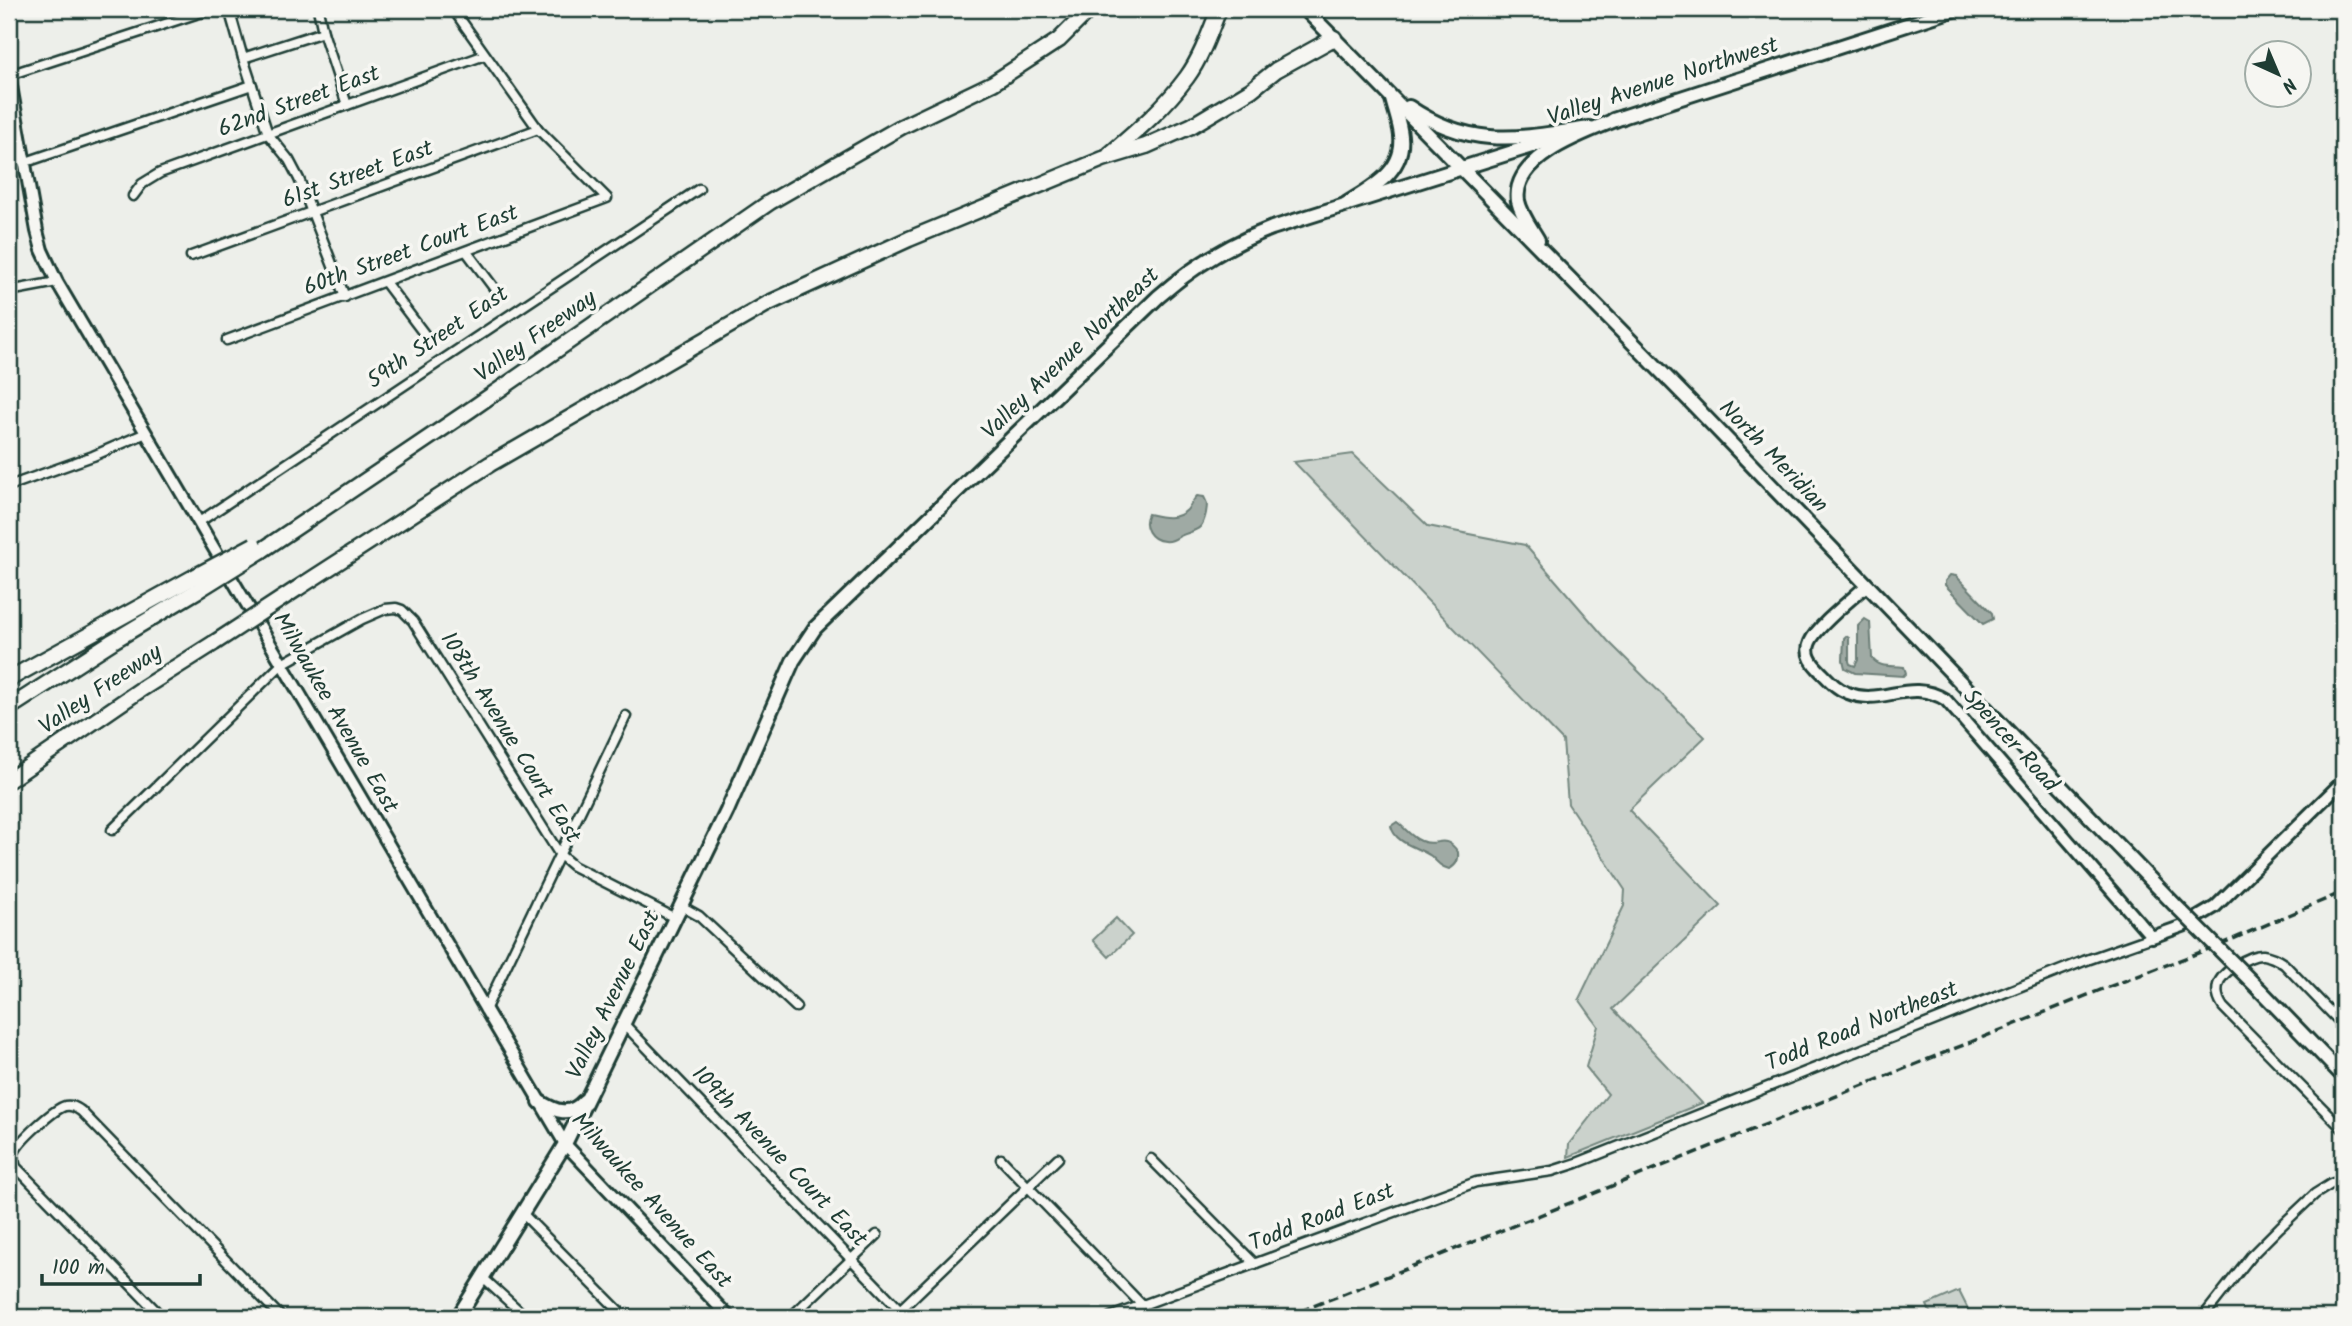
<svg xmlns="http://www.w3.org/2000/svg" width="2352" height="1326" viewBox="0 0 2352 1326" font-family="Kalam,sans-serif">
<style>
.green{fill:#cbd2cc;stroke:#758880;stroke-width:2}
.water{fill:#9faaa4;stroke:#6c7e77;stroke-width:2}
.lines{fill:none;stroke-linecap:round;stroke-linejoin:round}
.minor-casing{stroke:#1f3d34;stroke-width:13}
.tertiary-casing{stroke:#1f3d34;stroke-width:16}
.secondary-casing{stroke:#1f3d34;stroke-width:18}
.primary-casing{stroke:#1f3d34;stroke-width:18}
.motorway-casing{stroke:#1f3d34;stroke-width:19}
.minor{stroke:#f6f6f2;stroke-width:8}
.tertiary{stroke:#f6f6f2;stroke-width:10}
.secondary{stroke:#f6f6f2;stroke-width:12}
.primary{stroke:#f6f6f2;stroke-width:12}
.motorway{stroke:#f6f6f2;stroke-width:14}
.rail{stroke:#1f3d34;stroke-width:3.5;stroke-dasharray:10 5;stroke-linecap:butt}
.primary-bridge-casing{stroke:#1f3d34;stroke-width:18;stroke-linecap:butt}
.motorway-bridge-casing{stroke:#1f3d34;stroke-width:19;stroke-linecap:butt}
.primary-bridge{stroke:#f6f6f2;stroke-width:12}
.motorway-bridge{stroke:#f6f6f2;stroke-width:14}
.labels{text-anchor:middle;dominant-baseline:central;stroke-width:7;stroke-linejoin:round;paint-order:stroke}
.street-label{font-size:23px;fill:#1f3d34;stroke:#f6f6f2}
</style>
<rect width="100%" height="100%" fill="#edefea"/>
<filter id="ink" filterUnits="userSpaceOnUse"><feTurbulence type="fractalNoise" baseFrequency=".0143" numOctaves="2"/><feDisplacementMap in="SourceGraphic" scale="14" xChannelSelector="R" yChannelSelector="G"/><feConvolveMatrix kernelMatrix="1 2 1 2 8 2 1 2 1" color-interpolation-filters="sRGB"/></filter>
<g filter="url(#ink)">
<g class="green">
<polygon points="1353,454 1428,526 1525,545 1608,641 1705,737 1629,810 1721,906 1613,1009 1702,1103 1568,1157 1569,1144 1608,1094 1586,1067 1598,1026 1579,999 1624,906 1625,890 1568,804 1563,741 1294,462"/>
<polygon points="1116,918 1132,935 1109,957 1093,940"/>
<polygon points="1959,1291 1972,1317 1932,1317 1927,1305"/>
</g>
<g class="water">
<path d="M1197,496l7,1c4,7 3,9 2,16 -4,19 -10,16 -26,23 -5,3 -9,6 -16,5 -14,-1 -22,-15 -16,-27 13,3 28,7 39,-4 4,-5 6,-10 10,-14z"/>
<polygon points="1950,575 1956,576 1992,613 1993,619 1983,624 1945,585 1945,581"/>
<path d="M1865,619l5,3 2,36c8,11 20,7 32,9l2,6 -3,3 -48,-3 -10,-5 -2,-8 1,-22 2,-2 3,2v23l1,3 5,2 3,-6v-34z"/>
<path d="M1397,822c8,6 14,15 24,19 16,7 23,-9 37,11 1,8 -2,14 -9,17 -8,-2 -12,-7 -18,-13 -13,-9 -36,-12 -40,-30z"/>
</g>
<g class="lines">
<g class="minor-casing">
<g id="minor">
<polyline points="229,9 243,58 268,134 289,160 299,179 345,297"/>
<polyline points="318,9 323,32 347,105"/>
<polyline points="243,58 323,32"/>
<polyline points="9,75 211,9"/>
<polyline points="23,163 252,85"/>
<polyline points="133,196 142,184 160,173 485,55"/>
<polyline points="467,252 497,292"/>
<polyline points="191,256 538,129"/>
<polyline points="385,282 425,335"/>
<polyline points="9,291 57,282"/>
<polyline points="227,340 607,198 538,129 453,9"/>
<polyline points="9,486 93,456 146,433"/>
<polyline points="199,522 699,189"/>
<polyline points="112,830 282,664 362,619 385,609 396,608 402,610 413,621 560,855 573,866 675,918"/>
<polyline points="681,906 699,916 796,1007"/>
<polyline points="485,1010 626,716"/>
<polyline points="624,1024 907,1317"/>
<path d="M2343,1025l-59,-61c-6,-4 -13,-8 -21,-9 -13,-1 -42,17 -45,30 -2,8 1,16 5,22l120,122"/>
<polyline points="1001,1159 1141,1304"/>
<polyline points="1151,1159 1255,1264"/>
<polyline points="522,1213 625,1317"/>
<polyline points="483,1278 526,1317"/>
<polyline points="900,1310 1058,1158"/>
<path d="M162,1317l-146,-150c-2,-6 -4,-11 -1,-16 5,-11 39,-42 50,-45 7,-1 10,1 16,5l200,206"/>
<polyline points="791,1317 877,1235"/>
<polyline points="1110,1317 1476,1182 1552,1171 1577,1163 2084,961 2152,937"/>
<polyline points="2203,1317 2251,1256 2280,1227 2315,1194 2331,1184 2343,1180"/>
</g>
</g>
<g class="tertiary-casing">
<g id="tertiary">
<polyline points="9,75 37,231 42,250 57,282 565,1144 729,1317"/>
<path d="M1867,585c-14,13 -50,41 -57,57 -5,11 1,20 9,28 9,9 17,19 29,23 34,14 61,-16 98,7l206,237 31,-11 32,-19 128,-126"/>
</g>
</g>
<g class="secondary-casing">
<g id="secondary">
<polyline points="1613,120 1956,9"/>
<path d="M540,1102c16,10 30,15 44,-1"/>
<path d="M458,1317l107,-173 162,-333 66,-150 22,-33 343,-331c34,-30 72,-53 114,-69l298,-94"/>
</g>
</g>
<g class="primary-casing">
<g id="primary">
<polyline points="1305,9 1688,399 2174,904"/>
<path d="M1409,107c63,43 111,31 181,21"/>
<path d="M1346,204c25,-16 59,-32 55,-68 -1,-12 -6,-25 -9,-37"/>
<path d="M1538,240c-7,-12 -17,-25 -20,-39 -7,-46 74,-71 105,-84"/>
<polyline points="2260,990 2343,1076"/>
</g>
</g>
<g class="motorway-casing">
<g id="motorway">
<path d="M1110,154c28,-24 55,-47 77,-77 14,-19 23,-45 32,-68"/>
<polyline points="261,551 470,410 770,202 901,127 993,83 1059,40 1090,9"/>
<polyline points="298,588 490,464 767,304 909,239 1103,159 1146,146 1191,126 1251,90 1276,70 1334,38"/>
<polyline points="9,679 194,577"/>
<polyline points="9,708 113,641 200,589"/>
<polyline points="9,780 143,688 214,643"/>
</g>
</g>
<use href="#minor" class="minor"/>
<use href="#tertiary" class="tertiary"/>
<use href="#secondary" class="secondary"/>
<use href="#primary" class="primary"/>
<use href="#motorway" class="motorway"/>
<polyline class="rail" points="1286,1317 2098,991 2214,947 2343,892"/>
<g class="primary-bridge-casing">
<polyline id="primary-bridge" points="2174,904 2260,990"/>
</g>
<g class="motorway-bridge-casing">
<g id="motorway-bridge">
<polyline points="194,577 254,545"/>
<polyline points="200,589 261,551"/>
<polyline points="214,643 298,588"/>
</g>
</g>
<use href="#primary-bridge" class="primary-bridge"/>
<use href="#motorway-bridge" class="motorway-bridge"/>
</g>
</g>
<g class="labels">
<g class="street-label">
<text transform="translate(1663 82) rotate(-18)">Valley Avenue Northwest</text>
<text transform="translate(299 102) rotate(-20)">62nd Street East</text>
<text transform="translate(358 175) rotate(-20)">61st Street East</text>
<text transform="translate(411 251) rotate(-20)">60th Street Court East</text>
<text transform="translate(536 337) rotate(-35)">Valley Freeway</text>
<text transform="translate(438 338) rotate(-34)">59th Street East</text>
<text transform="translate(1071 354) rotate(-44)">Valley Avenue Northeast</text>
<text transform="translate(1773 457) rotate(46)">North Meridian</text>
<text transform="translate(101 690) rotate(-34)">Valley Freeway</text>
<text transform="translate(335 713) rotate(60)">Milwaukee Avenue East</text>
<text transform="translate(510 738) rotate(58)">108th Avenue Court East</text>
<text transform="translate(2010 741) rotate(48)">Spencer Road</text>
<text transform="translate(614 995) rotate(-64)">Valley Avenue East</text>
<text transform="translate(1862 1027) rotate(-22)">Todd Road Northeast</text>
<text transform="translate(779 1157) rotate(46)">109th Avenue Court East</text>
<text transform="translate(651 1201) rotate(48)">Milwaukee Avenue East</text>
<text transform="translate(1322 1218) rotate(-21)">Todd Road East</text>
</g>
</g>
<rect width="2352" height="1326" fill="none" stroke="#f6f6f2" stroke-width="35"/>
<rect x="18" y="18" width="2317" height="1291" fill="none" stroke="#1f3d34" stroke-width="2.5" filter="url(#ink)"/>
<g transform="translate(2278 74) rotate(136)"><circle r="33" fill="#f6f6f2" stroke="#a0aca6" stroke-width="2"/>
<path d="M0-5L12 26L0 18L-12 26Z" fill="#1f3d34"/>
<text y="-10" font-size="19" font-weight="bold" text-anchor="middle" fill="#1f3d34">N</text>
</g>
<path d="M42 1274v10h158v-10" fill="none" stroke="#1f3d34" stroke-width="3.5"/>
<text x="52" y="1274" font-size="21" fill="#1f3d34" stroke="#f6f6f2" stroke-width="5" paint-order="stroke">100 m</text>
</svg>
